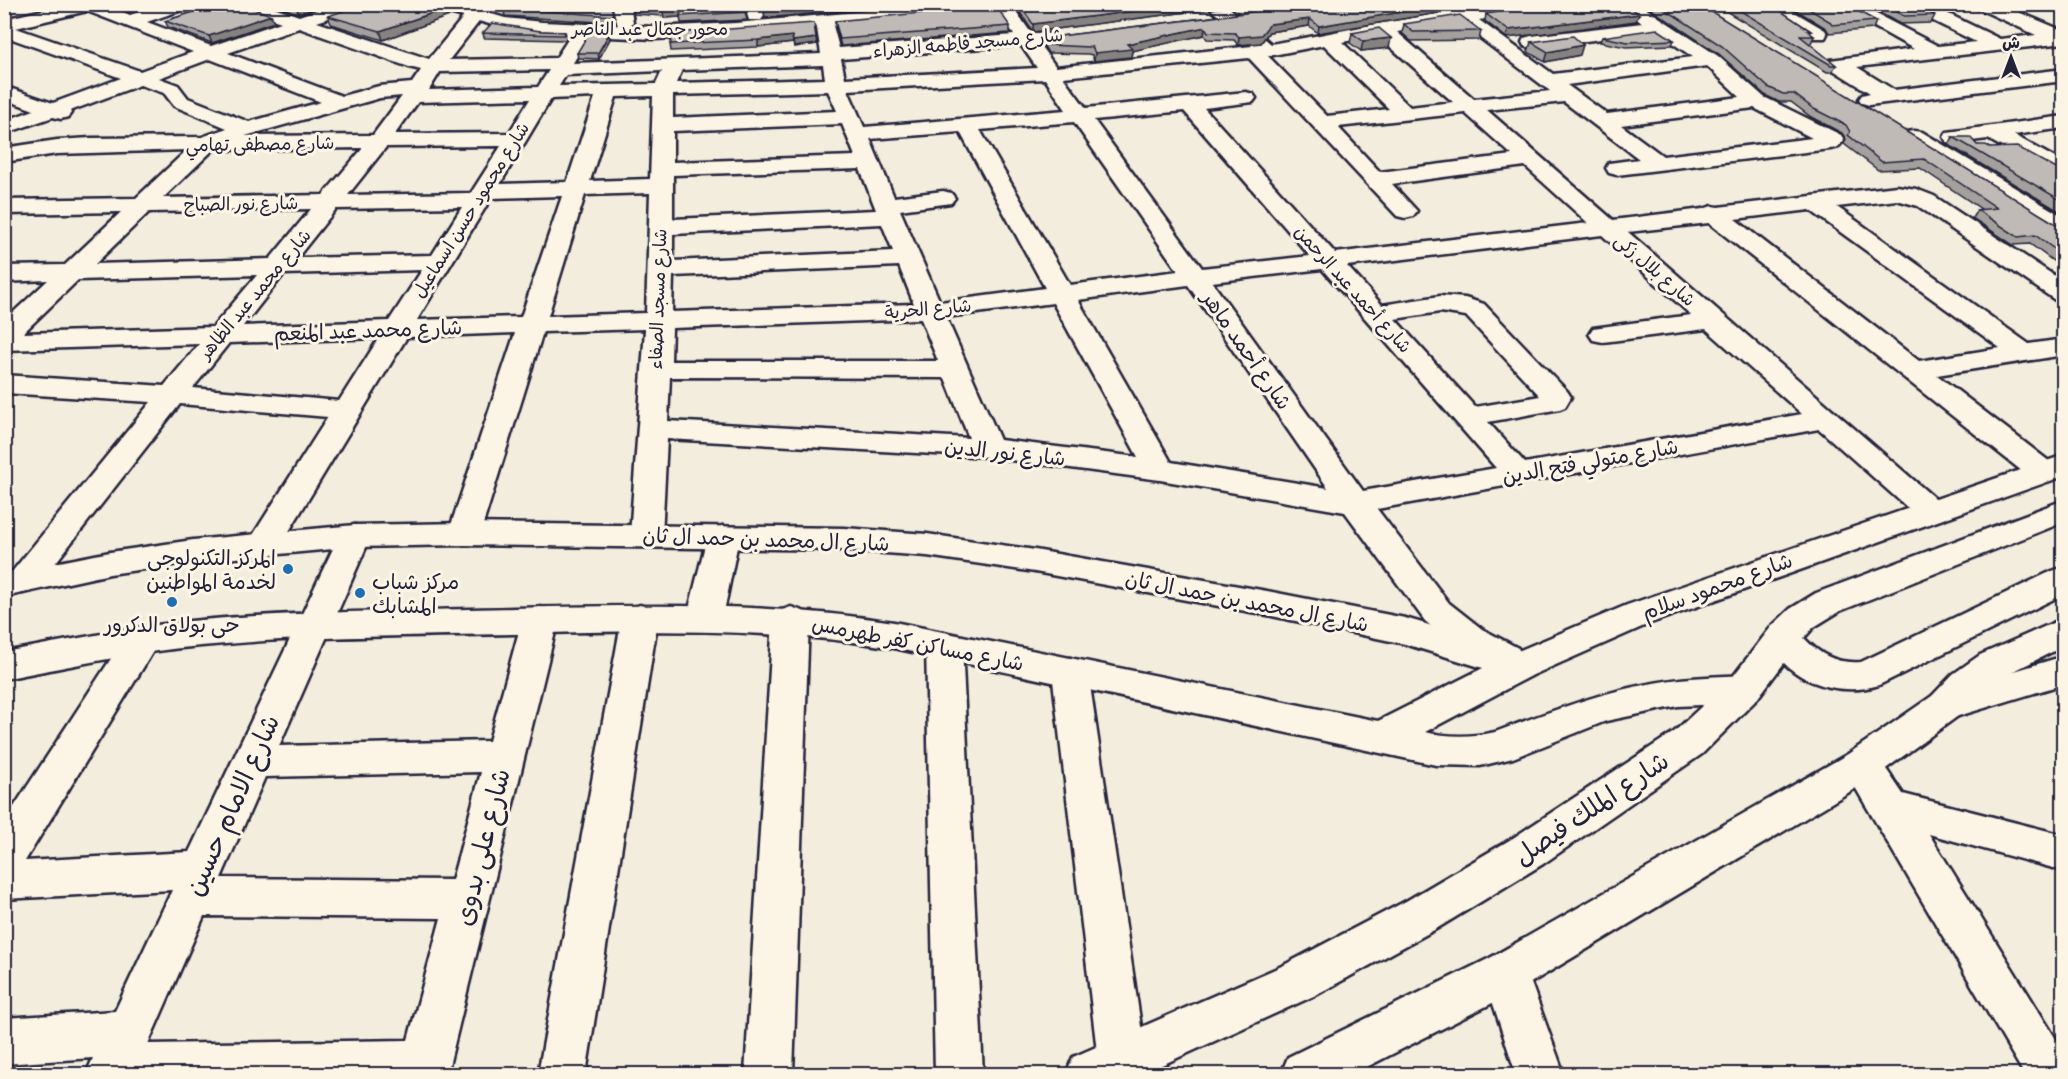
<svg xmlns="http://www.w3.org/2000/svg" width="2068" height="1079" viewBox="0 0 2068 1079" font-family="Itim,'Playpen Sans Arabic',sans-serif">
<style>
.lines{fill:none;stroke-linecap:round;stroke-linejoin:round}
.street-casing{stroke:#22223b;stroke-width:5}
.secondary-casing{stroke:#22223b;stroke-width:5}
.primary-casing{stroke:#22223b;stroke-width:5}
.street{fill:#fcf5e5;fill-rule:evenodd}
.secondary{fill:#fcf5e5;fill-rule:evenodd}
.primary{fill:#fcf5e5;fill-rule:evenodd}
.wall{fill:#a4a09d;stroke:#22223b;stroke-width:1.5}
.shaded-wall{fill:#86827f;stroke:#22223b;stroke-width:1.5}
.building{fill:#bfbab6;stroke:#22223b;stroke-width:1.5}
.poi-dot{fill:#1f6fb2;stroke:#fcf5e5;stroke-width:2}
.labels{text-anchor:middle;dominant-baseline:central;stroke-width:6;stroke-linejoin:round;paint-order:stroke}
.far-street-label{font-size:18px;fill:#22223b;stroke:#fcf5e5}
.street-label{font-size:21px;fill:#22223b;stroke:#fcf5e5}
.poi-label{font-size:21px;fill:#22223b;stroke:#fcf5e5;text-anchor:end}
.near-street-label{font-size:26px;fill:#22223b;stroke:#fcf5e5}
</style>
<rect width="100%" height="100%" fill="#f3edde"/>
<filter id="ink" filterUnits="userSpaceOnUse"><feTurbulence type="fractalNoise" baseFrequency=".0167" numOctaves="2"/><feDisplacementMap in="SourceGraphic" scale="12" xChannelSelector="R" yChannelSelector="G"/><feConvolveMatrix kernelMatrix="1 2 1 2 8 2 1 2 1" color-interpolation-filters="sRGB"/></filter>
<g filter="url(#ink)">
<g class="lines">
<g class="street-casing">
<g id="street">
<path d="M70,4h34l26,11 33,-11h28l-3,4 -41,14 64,24 70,-24 -41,-14 -3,-4h28l34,12 35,-12h28l-3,4 -42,14 112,37 45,-55h19l-44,56 107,-2 20,-31h14l2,4 -19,32 248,-9 -5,-32 3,-4h12l8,30 175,-13 -21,-30 18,-1 20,29 19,1 2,4 -2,4 -11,2 17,23 196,-21 -47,-42h20l46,40c95,-17 190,-40 288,-40l-9,5 -71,11 74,54 140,-17 -37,-25 -125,16 -7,-2 -2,-4 2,-4 7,-2 111,-13 -25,-19h22l79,52 46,41 77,38 3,5 -6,7 -8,2 -213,26 -8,-2 -3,-5 3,-5 30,-4 -75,-57 -77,8 126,110 90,-11 9,-3 6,1 179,-21 19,3 18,7 130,86v20l-9,-2 -137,-94 -21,-6 -60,7 192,137 35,-5v16l-127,20 117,90 5,7 -5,7 -11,3 -11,-3 -323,-256 -81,9 312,271 5,7 -5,7 -11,3 -11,-3 -99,-88 -442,80 72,94 33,26 36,19 5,9 -5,9 -13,4 -13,-4 -36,-19 -31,-26 -80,-109 -185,-32 -172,-23 -321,-18 -5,97 -4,8 -12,3 -12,-3 -4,-8 15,-207 -102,3 -63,202 -4,8 -12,3 -12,-3 -4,-8 67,-201 -108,4 -130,214 -12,3 -12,-3 -5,-8 80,-126 -148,-13 -145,185 -12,4 -12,-4 -5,-8 5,-8 140,-171 -147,-9v-18l160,11 35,-42 -195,6v-29l44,-41 -44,2v-16l61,-1 56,-53 -117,2v-14l132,-2 51,-48 -130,4 -53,8v-14l53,-8 34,-2 111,-1 25,-9 -53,-22 -10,-13 -24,-8 -70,26 1,2 -3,4 -7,2 -8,-2 -49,17v-13l30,-11 -30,-11v-13l49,17 68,-25 -117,-42v-17zM87,11l106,41 -53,19 -124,-43zM1459,22l83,63 8,6 -76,8 -77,-67zM299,28l110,39 12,3 -9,13 -33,3 -37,10 -114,-43zM1378,36l75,66 -43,5 -68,-65zM1021,45l16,23 -192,10 -4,-19zM1324,45l65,64 -62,7 -59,-60zM1249,58l148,158 8,2 8,-2 4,-5 -25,-27 133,-18 63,57 -253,30 -131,-145 49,-6 3,-4 -3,-4 -7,-2 -160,16 -23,-31zM210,59l111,43 -72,20 -61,-24 -10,-13 -19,-7zM823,65l2,14 -149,4 6,-13zM1707,66l33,31 -133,17 -40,-29zM549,70l-11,17 -109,3 11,-18zM662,71l-6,13 -97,2 7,-11zM1045,79l21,31 -202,17 -16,-37zM828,91l9,20 -164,7v-23zM402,96l-29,39 -128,1 135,-38zM653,96l-3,83 -60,2 26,-84zM595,97l-28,85 -67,2 51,-85zM530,99l-21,34 -114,1 23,-32zM1754,108l58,30 -149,18 -42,-31zM1184,111l126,145 -108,12 -108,-148zM1465,113l47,42 -132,17 -42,-45zM1074,122l104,149 -108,14 -90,-155zM842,124l13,32 -182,6v-31zM960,132l85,156 -105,14 -40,-92 51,-7 4,-5 -4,-5 -8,-2 -49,6 -24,-58zM501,146l-30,47 -123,2 38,-48zM363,148l-40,47 -160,3 50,-48zM860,169l16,41 -203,9v-44zM650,193l-4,120 -98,3 37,-121zM562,196l-41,121 -104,3 74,-122zM462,207l-30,48 -135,3 39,-49zM311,209l-41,50 -175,5 54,-52zM1810,210l190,138 -81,13 -184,-142zM882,224l11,27 -220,10v-27zM1602,235l89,80 -98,13 -4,6 4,6 10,2 103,-13 96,85 -277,49 -37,-41 72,-13 5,-2 6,-10 -4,-6 -83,-87 -19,-6 -25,-2 -58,9 -35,-39zM899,266l15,38 -242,8 1,-36zM1322,269l174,199 -133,23 -151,-209zM422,270l-33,51 -146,5 41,-52zM257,275l-44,52 -190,6 55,-53zM1188,285l140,203 -157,-26 -93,-162zM1053,303l85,154 -138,-17 -54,-123zM1440,312l26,4 74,80 -65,11 -80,-88zM921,319l17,42h-267l1,-33zM379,338l-40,63 -146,-13 36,-45zM670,377l275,1 24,60 -301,-17z"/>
<polygon points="612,4 630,4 633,22 630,26 618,26"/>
<polygon points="744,4 762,4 764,16 761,20 749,20"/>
<path d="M887,4h19v1l-3,4c-7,1 -11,2 -16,-5z"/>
<polygon points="1759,4 1781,4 1825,30 1827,34 1825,38 1811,38"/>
<polygon points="1833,4 1857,4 1938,46 1976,42 1907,8 1904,4 1928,4 2000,39 2036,35 1977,8 1974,4 1999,4 2064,31 2064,43 1857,67 1894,90 2064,69 2064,81 1869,105 1862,103 1859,99 1862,95 1870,93 1830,68 1827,64 1830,60 1914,49"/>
<polygon points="2064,116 2064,128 2014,135 2064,163 2064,180 2056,178 1988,139 1955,143 1947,142 1944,137 1947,132 1955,131"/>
<polygon points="1914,131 1922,132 2064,217 2064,235 2055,233 1906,142 1903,137 1906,132"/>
<path d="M355,525l12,3 4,8 -92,210 210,-5 33,-121 6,-9 12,-4 12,4 6,9 -111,454h-361l7,-16 -89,6v-46l111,-7 57,-121 -168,9v-77l125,-191 13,-4 13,4 5,9 -135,221 164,-9 150,-316 4,-8zM481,772l-29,108 -231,-2 44,-101zM204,916l237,2 -33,122 -260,4z"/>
<polygon points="723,526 735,529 739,537 723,617 717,626 705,630 693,626 687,617 707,537 711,529"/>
<polygon points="640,605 652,609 658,618 586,1074 538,1074 622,618 628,609"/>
<polygon points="791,607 803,611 809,620 793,1074 745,1074 773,620 779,611"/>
<polygon points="944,632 957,636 962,645 983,1074 935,1074 926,645 931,636"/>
<polygon points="2064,656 2064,684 1945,720 1932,716 1926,706 1932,696"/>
<polygon points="1070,658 1083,662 1088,672 1146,1060 1140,1074 1104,1074 1098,1060 1052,672 1057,662"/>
<polygon points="1862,749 1876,754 1903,794 2064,835 2064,871 1929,834 2064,1052 2064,1074 2024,1074 1842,765 1848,754"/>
<polygon points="1506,952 1522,958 1564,1074 1516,1074 1483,973 1490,958"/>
</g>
</g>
<g class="secondary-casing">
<g id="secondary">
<polygon points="428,4 458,4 505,18 542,22 655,27 736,23 946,4 1019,4 1010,9 736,35 655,39 542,34 504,28 431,8"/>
<path d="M2064,455v21l-413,147 -118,52 -108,57c22,5 48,5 70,0 70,-26 137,-52 212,-55 18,-1 33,-3 50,2l6,10 -6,10 -13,4 -66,3 -72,15 -93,37 -33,8 -44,-1 -542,-117c-127,-21 -252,-18 -380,-14 -104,2 -209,2 -313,12 -66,6 -131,20 -197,33v-27c66,-12 131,-26 197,-32 104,-9 209,-9 313,-12 128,-3 253,-6 380,14l484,99 105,-53 -78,-24 -138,-29 -232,-43 -108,-16 -83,-6 -380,-5 -109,2 -162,15 -83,12 -106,23v-24l106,-21 83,-12 162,-15 109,-2 380,5 83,6 108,16 232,41 138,27 113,33 109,-46z"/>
</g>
</g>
<g class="primary-casing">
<g id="primary">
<path d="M2064,500v22l-224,89 -26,16 -10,11c16,17 33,26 57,24l191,-91 12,-4v27l-185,91c-32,10 -71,2 -95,-22l-27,36 -55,55 -159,110 -107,65 -120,66 -174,79h-76l7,-17 211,-92 122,-64 107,-63 161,-106 57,-53 40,-52 19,-18 26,-16z"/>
<polygon points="2064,618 2064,646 2006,675 1979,694 1958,716 1876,776 1522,988 1353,1074 1281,1074 1288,1057 1490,958 1848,754 1932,696 1953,674 1980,655"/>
</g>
</g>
<use href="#street" class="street"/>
<use href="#secondary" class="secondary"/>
<use href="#primary" class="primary"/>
</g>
<g class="wall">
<polygon points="207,4 240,4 271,15 274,22 212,43 168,27 165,21 208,7"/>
<polygon points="273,4 326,4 299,14"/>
<polygon points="611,4 615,23 505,16 503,8"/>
<polygon points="631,4 743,4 747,20 681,23 680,17 664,18 664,16 634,14"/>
<polygon points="1016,4 1249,4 1033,32 1017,8"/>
<polygon points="1316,4 1492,4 1318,33 1309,26 1269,32 1261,43 1238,45 1234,40 1207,39 1204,35 1132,51 1131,57 1094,61 1092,55 1088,54 1048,53 1044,46 1044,38"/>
<polygon points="1643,4 1699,4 2059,226 2064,227 2064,269 2030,244 2013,245 1972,218 1977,210 1981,209 1920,168 1878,170 1844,144 1846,139 1842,133 1811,117 1791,102 1779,102 1765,95 1719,54"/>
<polygon points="1714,4 1770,4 1811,31 1810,34 1814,36 1811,43 1809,44 1836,65 1832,72 1827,72"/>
<polygon points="1786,4 1845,4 1876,21 1873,29 1829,33 1826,28"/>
<polygon points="1863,4 1913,4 1935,15 1931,23 1900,24"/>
<polygon points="1486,14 1636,21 1507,38 1485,21"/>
<polygon points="328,16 449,16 383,40 331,24"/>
<polygon points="835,21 1010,26 1010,33 841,46 836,28"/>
<polygon points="814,23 817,44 794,47 793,43 758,47 671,51 670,44"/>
<polygon points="1404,24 1481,31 1479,40 1411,41 1402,33"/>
<polygon points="540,31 565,32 567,37 565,40 484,38 483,33"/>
<polygon points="1352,33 1389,48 1361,51 1350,43"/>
<polygon points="609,34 610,39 599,59 578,58 577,53"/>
<polygon points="1602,37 1674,40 1672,45 1626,47 1600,42"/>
<polygon points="1531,42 1580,55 1545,62 1528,52"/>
<polygon points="1953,137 1977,145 1990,148 2064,172 2064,214 1949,145"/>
</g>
<g class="shaded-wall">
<polygon points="303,4 326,4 299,14 296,7"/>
<polygon points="834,4 886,4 887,7 765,18 764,11"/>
<polygon points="1191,4 1249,4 1033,32 1033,24"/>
<polygon points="1449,4 1492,4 1318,33 1319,26"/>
<polygon points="447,8 449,16 383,40 380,31"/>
<polygon points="682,9 680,17 664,18 663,11"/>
<polygon points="1639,14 1636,21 1507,38 1508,30"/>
<polygon points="271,15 274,22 212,43 209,36"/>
<polygon points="1310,19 1309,26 1269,32 1261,43 1238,45 1239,37 1270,24"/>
<polygon points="1205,27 1204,35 1132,51 1131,57 1094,61 1095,53 1127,44"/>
<polygon points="609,34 610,39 599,59 598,53"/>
<polygon points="792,36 793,43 758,47 758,40"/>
<polygon points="816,38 817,44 794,47 793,41"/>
<polygon points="1391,38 1389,48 1361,51 1363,41"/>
<polygon points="1583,45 1580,55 1545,62 1548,52"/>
</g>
<g class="building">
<polygon points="210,4 240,4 271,15 209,36 165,21 213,6"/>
<polygon points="290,4 303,4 296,7"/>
<polygon points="364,4 436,4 447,8 380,31 328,16"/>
<polygon points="506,4 611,4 613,16 503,8"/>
<polygon points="632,4 743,4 746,12 680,16 682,9 663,11 663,9 632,7"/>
<polygon points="764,4 834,4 764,11"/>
<polygon points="1019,4 1191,4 1033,24"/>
<polygon points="1316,4 1449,4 1319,26 1310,19 1270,24 1261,35 1239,37 1235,33 1208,32 1205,27 1127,44 1132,49 1095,53 1092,47 1088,47 1048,45 1044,38"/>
<polygon points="1548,4 1626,4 1639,14 1508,30 1486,14"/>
<polygon points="1657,4 1699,4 2059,226 2064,227 2064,256 2035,235 2018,237 1977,210 1997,208 1924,159 1882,162 1848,135 1850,132 1846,125 1814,109 1794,94 1783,94 1768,87 1722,46"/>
<polygon points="1729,4 1770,4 1811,31 1808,31 1814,36 1800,36 1836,65 1831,65"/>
<polygon points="1801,4 1845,4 1876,21 1832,25 1829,21"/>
<polygon points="1880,4 1913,4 1935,15 1904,16"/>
<polygon points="996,6 1010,26 840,39 835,21"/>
<polygon points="1460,15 1481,31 1413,32 1404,24"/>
<polygon points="492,23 540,31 565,32 564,35 483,33"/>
<polygon points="814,23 816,38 793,41 792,36 758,40 670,44 674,33"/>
<polygon points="1379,28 1391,38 1363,41 1352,33"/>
<polygon points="1657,29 1674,40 1628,42 1602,37"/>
<polygon points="589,33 609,34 598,53 577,53"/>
<polygon points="1573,36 1583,45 1548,52 1531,42"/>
<polygon points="1953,137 1970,137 1977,145 1986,145 1990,148 2017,147 2060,171 2064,172 2064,202"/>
</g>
</g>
<g class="poi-dot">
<circle cx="288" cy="569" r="6"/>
<circle cx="360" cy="593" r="6"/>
<circle cx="172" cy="602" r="6"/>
</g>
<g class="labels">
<g class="far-street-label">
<text x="650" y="29">محور جمال عبد الناصر</text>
<text transform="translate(968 43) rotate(-5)">شارع مسجد فاطمه الزهراء</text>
<text transform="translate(260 144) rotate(-1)">شارع مصطفى تهامي</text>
<text transform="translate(241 204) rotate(-1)">شارع نور الصباح</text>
<text transform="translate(471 210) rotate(-58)">شارع محمود حسن اسماعيل</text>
<text transform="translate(1655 270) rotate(41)">شارع بلال زكى</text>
<text transform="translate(1353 289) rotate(48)">شارع أحمد عبد الرحمن</text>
<text transform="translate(255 294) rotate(-50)">شارع محمد عبد الظاهر</text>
<text transform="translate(658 299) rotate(-88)">شارع مسجد الصفاء</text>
<text transform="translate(928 309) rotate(-5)">شارع الحرية</text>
</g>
<g class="street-label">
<text transform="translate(368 330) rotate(-2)">شارع محمد عبد المنعم</text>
<text transform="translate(1247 350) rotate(55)">شارع أحمد ماهر</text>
<text transform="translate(1005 452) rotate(6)">شارع نور الدين</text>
<text transform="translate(1590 461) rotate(-10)">شارع متولي فتح الدين</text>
<text transform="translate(766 539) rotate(2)">شارع ال محمد بن حمد ال ثان</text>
<text transform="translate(1717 586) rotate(-20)">شارع محمود سلام</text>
<text transform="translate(1247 601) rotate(11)">شارع ال محمد بن حمد ال ثان</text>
<text transform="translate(918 643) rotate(11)">شارع مساكن كفر طهرمس</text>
</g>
<g class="poi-label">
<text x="276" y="557">المركز التكنولوجى<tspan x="276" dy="24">لخدمة المواطنين</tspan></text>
<text x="372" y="581" text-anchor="start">مركز شباب<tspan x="372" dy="24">المشابك</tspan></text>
<text x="172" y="624" text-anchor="middle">حى بولاق الدكرور</text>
</g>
<g class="near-street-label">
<text transform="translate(232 805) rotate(-66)">شارع الامام حسين</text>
<text transform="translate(1591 808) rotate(-34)">شارع الملك فيصل</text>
<text transform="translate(482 847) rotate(-76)">شارع على بدوى</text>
</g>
</g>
<rect width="2068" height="1079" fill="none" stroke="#fcf5e5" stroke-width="24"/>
<rect x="12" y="12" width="2044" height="1055" fill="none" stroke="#22223b" stroke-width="2" filter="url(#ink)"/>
<g transform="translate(2011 57)" stroke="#fcf5e5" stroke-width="4.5" paint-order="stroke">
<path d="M0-4.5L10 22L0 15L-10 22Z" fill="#22223b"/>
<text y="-9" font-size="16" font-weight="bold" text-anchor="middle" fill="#22223b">ش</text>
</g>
</svg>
